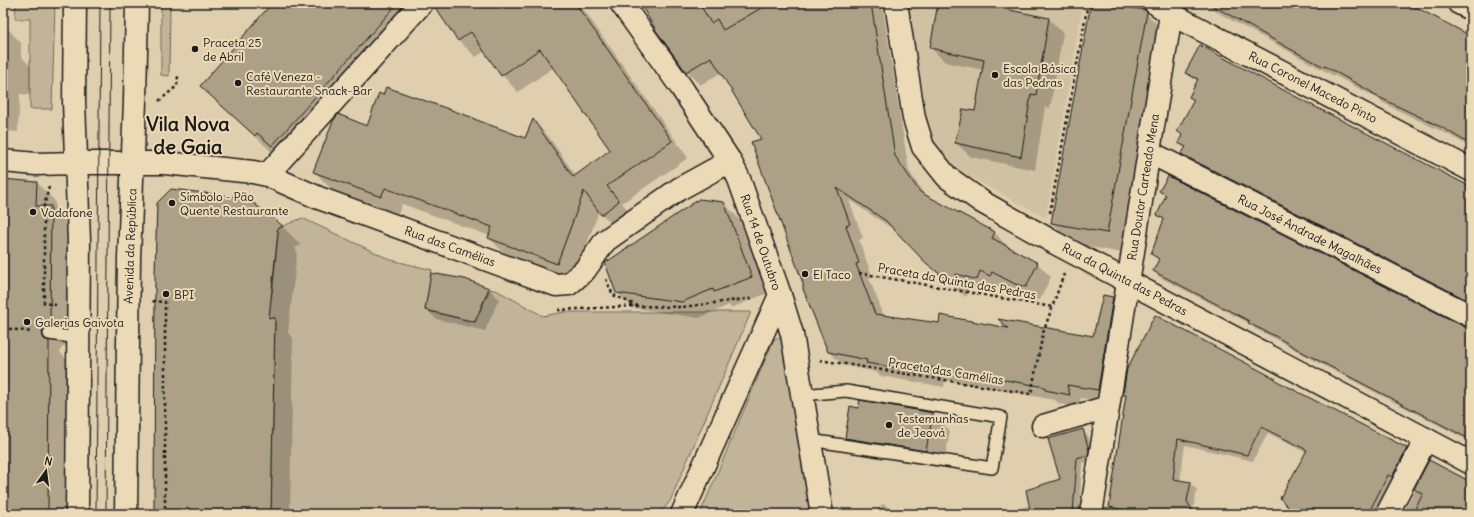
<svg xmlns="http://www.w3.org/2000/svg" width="1474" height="517" viewBox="0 0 1474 517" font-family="Delius,sans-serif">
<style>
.built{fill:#d0c1a2}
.green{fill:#c2b498;stroke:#6f685a}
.shadow{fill:#0003}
.building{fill:#aca087;stroke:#1c1c1c}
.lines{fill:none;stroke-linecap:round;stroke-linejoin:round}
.lane-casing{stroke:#1c1c1c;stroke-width:14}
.street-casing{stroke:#1c1c1c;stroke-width:25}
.secondary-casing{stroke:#1c1c1c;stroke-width:25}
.path{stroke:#1c1c1c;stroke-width:2.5;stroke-dasharray:3 3;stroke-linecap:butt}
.lane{stroke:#ecdab7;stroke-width:11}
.street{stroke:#ecdab7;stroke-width:22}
.secondary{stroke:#ecdab7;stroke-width:22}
.tram{stroke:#1c1c1c;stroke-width:1}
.poi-dot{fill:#1c1c1c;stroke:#ecdab7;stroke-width:1.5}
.labels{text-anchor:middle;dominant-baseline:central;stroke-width:4;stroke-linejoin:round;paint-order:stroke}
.poi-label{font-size:12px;fill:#1c1c1c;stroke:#ecdab7;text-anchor:start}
.street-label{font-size:12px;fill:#1c1c1c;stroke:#ecdab7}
.town-label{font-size:20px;font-weight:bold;fill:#1c1c1c;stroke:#ecdab7}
</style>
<rect width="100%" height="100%" fill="#dfcfae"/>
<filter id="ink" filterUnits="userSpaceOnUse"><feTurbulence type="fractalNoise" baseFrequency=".025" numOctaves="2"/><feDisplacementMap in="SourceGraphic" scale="8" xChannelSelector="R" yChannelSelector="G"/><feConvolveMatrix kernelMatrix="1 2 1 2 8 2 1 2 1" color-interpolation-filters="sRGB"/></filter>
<g filter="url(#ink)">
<polygon class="built" points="907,3 1083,3 1046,218 948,165 931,147"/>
<g class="green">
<polygon points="16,3 55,3 52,109 30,109 30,19 15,19"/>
<polygon points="161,3 170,3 169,76 161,75"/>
<polygon points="302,218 391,260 432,270 425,310 475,322 490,289 498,291 543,316 564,312 751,312 670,501 660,514 271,514 275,318 267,318 273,287 278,232 277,229"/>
<polygon points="780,338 785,340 812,514 700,514 774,339"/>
</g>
<g class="shadow">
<polygon points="274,3 435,3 292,164 277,152 275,155 201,86"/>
<polygon points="435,3 579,3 688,158 622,203 635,218 619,231 599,211 574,280 506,255 489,238 490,236 402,204 398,214 331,189 315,172 368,127 474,118 476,120 526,139 533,121 549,137 576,176 612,150 554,67 518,92 502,75 485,51 476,57 459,41 435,6"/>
<polygon points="638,3 882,3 909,171 926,197 994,232 1008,247 1037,263 1051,277 1040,300 1030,298 1005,285 1004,289 994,284 991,293 970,287 966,297 939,275 899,233 849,200 863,238 859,240 872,276 869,278 884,316 940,324 1009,329 1001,321 1094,337 1113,298 1126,311 1112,403 1080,398 1083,408 1059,404 1055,400 945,380 944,387 881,376 876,372 843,365 829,352 804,283 762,139 722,72 700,85 687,72"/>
<polygon points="939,3 984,3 985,6 1049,19 1063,33 1050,108 1045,107 1035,170 971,157 956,143 976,112 984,70 945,62 931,48"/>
<polygon points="1092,3 1101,3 1144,11 1166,33 1128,254 1073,244 1052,223"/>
<polygon points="1200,3 1406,3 1471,37 1471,148 1453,137 1383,103 1380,100 1334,75 1334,76"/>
<polygon points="3,28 7,28 21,43 21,56 31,67 30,95 20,94 18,132 3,131"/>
<polygon points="1187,72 1471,189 1471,304 1188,160 1183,154 1186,149 1179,143 1183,136 1178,131 1194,101 1190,96 1198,81 1192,78"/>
<polygon points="3,180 37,183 55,201 55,211 68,225 68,345 62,347 60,352 67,360 65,446 66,514 3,514"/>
<polygon points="1161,191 1465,328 1471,329 1471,442 1311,359 1282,342 1255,329 1251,324 1159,277 1154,271 1159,260 1152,254 1164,220 1158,214 1167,197"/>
<polygon points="246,198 283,227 301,245 295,248 297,252 288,333 293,338 290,514 155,514"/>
<polygon points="699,200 724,203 740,220 768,293 731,308 729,305 699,318 633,308 617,292 606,263 658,227"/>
<polygon points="465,280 489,289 499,299 485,331 436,319 426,309"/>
<polygon points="1275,380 1279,384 1407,449 1413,455 1383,514 1295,514 1307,453 1268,433 1253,461 1185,445 1180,481 1190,483 1197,490 1193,509 1196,514 1123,514 1117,513 1110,506 1126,397 1124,394"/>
<polygon points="859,409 933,414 950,431 943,468 863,455 846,438"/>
<polygon points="1082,430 1088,436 1094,456 1093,461 1082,463 1079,514 1012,514 1014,510 1031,505 1062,480"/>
<polygon points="1430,461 1471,483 1471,514 1402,514"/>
<polygon points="883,504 900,514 872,514"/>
</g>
<g class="building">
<polygon points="272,3 398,3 272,146 257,133 255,136 200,86"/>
<polygon points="434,3 575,3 672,141 607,186 619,201 601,215 584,191 557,264 488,238 492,227 385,188 381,197 313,172 333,121 338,114 367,126 379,93 383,95 386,87 474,118 474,119 525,138 533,119 573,177 610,150 540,49 501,76 471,32 458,41 434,6"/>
<polygon points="640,3 699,3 711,23 717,19 723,30 770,3 871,3 895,156 920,192 995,232 992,238 1038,263 1026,287 1015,284 992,272 990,276 980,271 977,280 956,274 952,284 925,262 886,221 837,188 850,224 846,226 859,263 856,264 875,314 939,323 940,315 1008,328 998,319 1093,336 1103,295 1113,297 1098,390 1067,385 1070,395 1045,390 1045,387 931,367 931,374 866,363 867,360 828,352 803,289 803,283 751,142 761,139 711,57 686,72 657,32"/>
<polygon points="938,3 975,3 1049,18 1036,95 1031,94 1021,157 955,143 963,109 975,111 984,60 930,48"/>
<polygon points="1091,3 1106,3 1145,10 1147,12 1107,233 1051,223"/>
<polygon points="1208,3 1408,3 1471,36 1471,145 1443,128 1372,94 1373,93 1325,66 1324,67 1292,50"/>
<polygon points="1200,45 1302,100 1471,187 1471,302 1181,154 1186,147 1178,143 1182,135 1177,131 1194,100 1189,97 1198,79 1185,73"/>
<polygon points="1168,176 1465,327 1471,328 1471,440 1304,353 1275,336 1248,323 1249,321 1153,271 1159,259 1151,254 1164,219 1157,215 1166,195 1159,191"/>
<polygon points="3,179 37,182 36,206 51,206 50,327 44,329 42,333 44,339 49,341 48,514 3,514"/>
<polygon points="171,189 247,198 283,226 277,229 278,232 269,318 275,318 271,514 154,514 155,274 157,203"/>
<polygon points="699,199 724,202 752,277 714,292 713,289 682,302 616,293 605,263"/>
<polygon points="431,273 465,279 489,288 475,322 425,310"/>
<polygon points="1155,315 1276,379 1275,380 1407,448 1392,477 1388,475 1368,514 1294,514 1280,498 1307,450 1261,427 1247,455 1178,439 1173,479 1191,482 1187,501 1194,514 1130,514 1131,511 1109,507 1126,395 1123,395 1127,369"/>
<polygon points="860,400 933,413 926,451 845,438 850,406 858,408"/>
<polygon points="1083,429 1089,450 1088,455 1077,458 1073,514 1031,514 1026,490 1060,479 1048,439"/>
<polygon points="1429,460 1471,482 1471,514 1412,514 1423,494 1414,489"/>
</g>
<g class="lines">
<g class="lane-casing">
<g id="lane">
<polyline points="49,334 79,338"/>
<polyline points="802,395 846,391 1001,417 992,468 810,440"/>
</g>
</g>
<g class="street-casing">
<g id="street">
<polyline points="621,3 681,87 730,161 739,179 780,295 792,334 822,514"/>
<polyline points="896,3 914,118 923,147 947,177 982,202 1055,243 1471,463"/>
<polyline points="1155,3 1171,14 1471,170"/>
<polyline points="1149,152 1471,316"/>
<polyline points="3,161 36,164 76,163"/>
<polyline points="133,163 165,163 253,172 267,175 319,198 556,285 569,284 585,270 605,241 679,189 730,161"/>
<polyline points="267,175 422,3"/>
<polyline points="1043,426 1108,407"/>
<polyline points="682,514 780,295"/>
<polyline points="1091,514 1171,14"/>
<polyline points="1387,514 1426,439"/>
</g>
</g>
<g class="secondary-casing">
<g id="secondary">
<polyline points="75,3 74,101 79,241 77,514"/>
<polyline points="1459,3 1471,9"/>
<polyline points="76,163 133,163"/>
<polyline points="126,514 129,258 135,101 137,3"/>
</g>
</g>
<g class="path">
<polyline points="159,101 177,86 178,76"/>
<polyline points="49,187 44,206 44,303 56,305"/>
<polyline points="1050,213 1088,3"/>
<polyline points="859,273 1052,307"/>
<polyline points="606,279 613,295 637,306 682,307 754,298"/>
<polyline points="152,301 165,302 165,514"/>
<polyline points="558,310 637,306"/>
<polyline points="3,328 32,332"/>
<polyline points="820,360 1031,394 1043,333 1064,274"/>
</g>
<use href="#lane" class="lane"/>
<use href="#street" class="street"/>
<use href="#secondary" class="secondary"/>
<g class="tram">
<polyline points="96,514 100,3"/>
<polyline points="106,514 110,3"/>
</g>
</g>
</g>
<g class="poi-dot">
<circle cx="195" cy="49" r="4"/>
<circle cx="995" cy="75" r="4"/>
<circle cx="238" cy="83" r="4"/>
<circle cx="172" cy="203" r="4"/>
<circle cx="33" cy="212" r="4"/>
<circle cx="805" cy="274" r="4"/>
<circle cx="166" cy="294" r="4"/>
<circle cx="27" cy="322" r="4"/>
<circle cx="889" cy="425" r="4"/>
</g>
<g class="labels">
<g class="poi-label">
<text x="203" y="42">Praceta 25<tspan x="203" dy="14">de Abril</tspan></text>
<text x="1003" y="68">Escola Básica<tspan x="1003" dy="14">das Pedras</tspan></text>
<text x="246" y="76">Café Veneza -<tspan x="246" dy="14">Restaurante Snack-Bar</tspan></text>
<text x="180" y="196">Símbolo - Pão<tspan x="180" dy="14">Quente Restaurante</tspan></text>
<text x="41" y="212">Vodafone</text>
<text x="813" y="274">El Taco</text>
<text x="174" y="294">BPI</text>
<text x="35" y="322">Galerias Gaivota</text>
<text x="897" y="418">Testemunhas<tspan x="897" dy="14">de Jeová</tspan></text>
</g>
<g class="street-label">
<text transform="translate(1313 87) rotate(27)">Rua Coronel Macedo Pinto</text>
<text transform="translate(1143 187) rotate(-81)">Rua Doutor Carteado Mena</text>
<text transform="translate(1310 234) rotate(27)">Rua José Andrade Magalhães</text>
<text transform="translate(761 242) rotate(71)">Rua 14 de Outubro</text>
<text transform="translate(130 246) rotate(-88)">Avenida da República</text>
<text transform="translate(450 246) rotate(20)">Rua das Camélias</text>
<text transform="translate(1125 279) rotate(28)">Rua da Quinta das Pedras</text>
<text transform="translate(957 281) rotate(10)">Praceta da Quinta das Pedras</text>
<text transform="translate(946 371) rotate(9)">Praceta das Camélias</text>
</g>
<g class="town-label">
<text x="188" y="123">Vila Nova<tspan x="188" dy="23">de Gaia</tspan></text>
</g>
</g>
<rect width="1474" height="517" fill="none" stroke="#ecdab7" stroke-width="16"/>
<rect x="8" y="8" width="1458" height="501" fill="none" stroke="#1c1c1c" stroke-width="1.5" filter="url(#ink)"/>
<g transform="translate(46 471) rotate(14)" stroke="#ecdab7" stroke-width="3" paint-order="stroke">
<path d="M0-3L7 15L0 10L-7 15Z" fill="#1c1c1c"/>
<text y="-6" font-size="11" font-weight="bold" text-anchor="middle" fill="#1c1c1c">N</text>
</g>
</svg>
